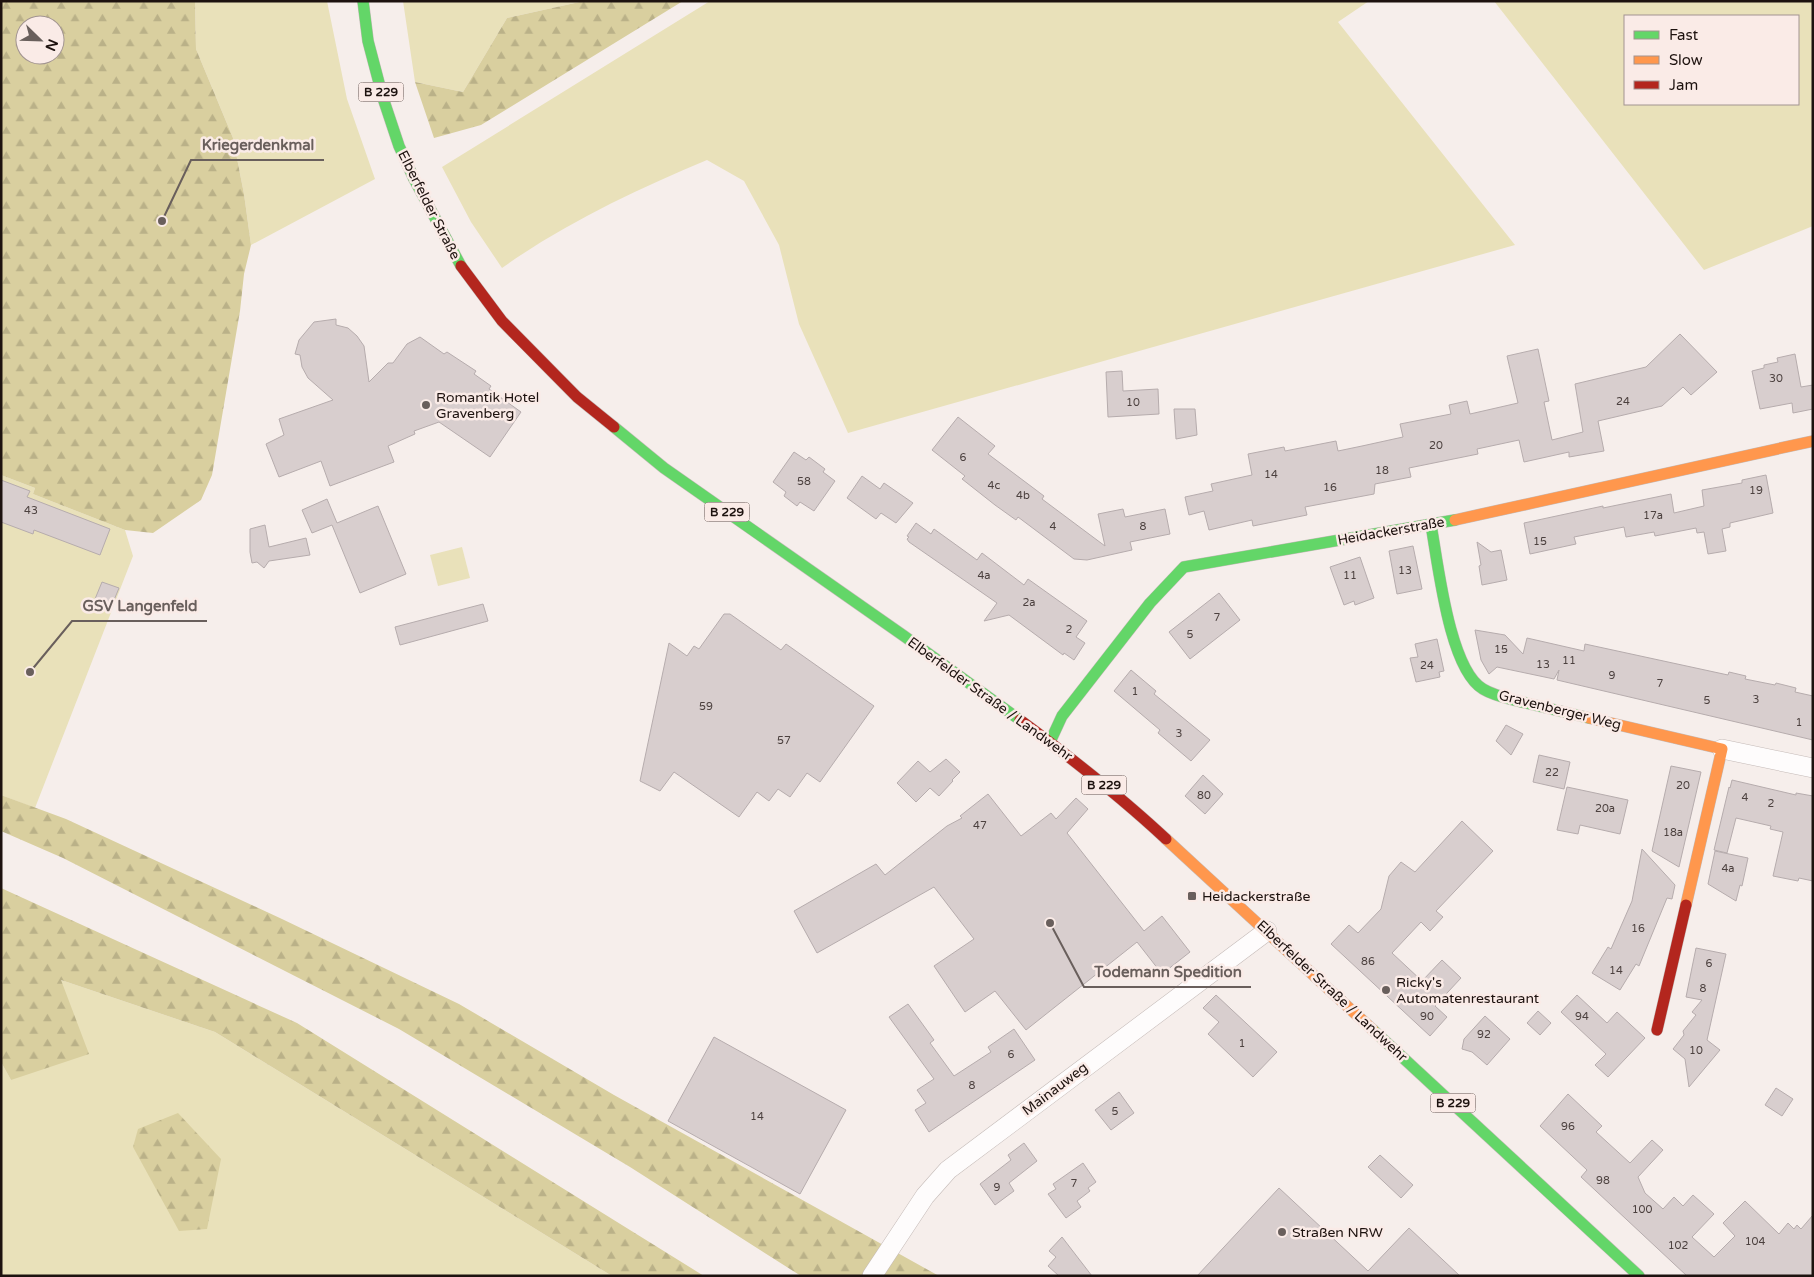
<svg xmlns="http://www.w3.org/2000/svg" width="1814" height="1277" viewBox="0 0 1814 1277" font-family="'Varela Round',sans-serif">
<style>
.green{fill:#e9e1ba;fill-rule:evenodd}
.forest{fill:url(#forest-firs);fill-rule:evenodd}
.building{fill:#d8cece;stroke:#b6acad}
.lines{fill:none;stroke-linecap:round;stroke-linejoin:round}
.street-casing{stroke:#c4bab7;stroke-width:20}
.fast-casing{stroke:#c4bab7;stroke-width:12}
.slow-casing{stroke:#c4bab7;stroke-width:12}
.jam-casing{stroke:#c4bab7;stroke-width:12}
.street{stroke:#fefcfc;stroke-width:19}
.fast{stroke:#63d668;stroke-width:11}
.slow{stroke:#ff974d;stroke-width:11}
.jam{stroke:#b3261e;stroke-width:11}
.poi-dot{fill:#695f5c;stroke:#faebe7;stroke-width:2}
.labels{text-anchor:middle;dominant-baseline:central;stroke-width:5;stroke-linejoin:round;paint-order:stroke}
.number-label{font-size:11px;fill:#4c413f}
.shield{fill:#faebe7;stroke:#5f5350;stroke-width:1}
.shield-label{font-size:12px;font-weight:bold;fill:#1d120f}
.street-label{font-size:14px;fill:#1d120f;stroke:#faebe7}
.poi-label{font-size:14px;fill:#1d120f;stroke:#faebe7;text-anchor:start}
.leader{fill:none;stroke:#695f5c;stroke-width:2}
.callout-dot{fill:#695f5c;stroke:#faebe7;stroke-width:2}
.callout-label{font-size:15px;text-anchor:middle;font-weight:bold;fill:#695f5c;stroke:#faebe7;stroke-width:5;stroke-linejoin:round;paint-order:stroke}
</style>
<defs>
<pattern id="forest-firs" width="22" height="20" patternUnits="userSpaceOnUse" patternTransform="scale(1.25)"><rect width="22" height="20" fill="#d9cf9f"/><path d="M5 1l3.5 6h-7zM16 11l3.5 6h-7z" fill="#bab188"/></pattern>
</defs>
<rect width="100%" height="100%" fill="#f6eeeb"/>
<g class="green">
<polygon points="195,1 327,1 347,99 375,179 251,245 244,194 233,138 196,49"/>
<polygon points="403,1 584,1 507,18 463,92 415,82"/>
<path d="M710,1h659l-31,21 177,223 -667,188 -49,-109 -20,-79 -35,-64 -37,-21c-71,30 -142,63 -205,108l-31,-46 -29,-55z"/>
<path d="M1494,1h319v225l-109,44zM1798,16v88h-173v-88z"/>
<polygon points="1,475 35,488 33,494 125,530 133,556 35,808 1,795"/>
<polygon points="462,547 470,578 438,586 430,555"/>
<polygon points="61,980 215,1032 612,1276 1,1276 1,1062 11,1080"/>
</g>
<g class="forest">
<path d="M1,1h194l1,48 37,89 11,56 7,51 -7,29 -4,37 -28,164 -11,25 -48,33 -28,-3 -92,-36 2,-6 -34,-13zM25,25h30v30h-30z"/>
<polygon points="584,1 683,1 481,125 434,138 415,82 463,92 507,18"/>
<polygon points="1,795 66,819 282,919 459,1004 614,1095 939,1276 801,1276 630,1167 399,1029 63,858 1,831"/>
<polygon points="1,888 297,1023 704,1276 612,1276 215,1032 61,980 89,1054 11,1080 1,1062"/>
<polygon points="178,1113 221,1159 207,1229 179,1231 133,1147 138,1129"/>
</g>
<g class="building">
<polygon points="336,319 336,325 348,328 357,336 364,346 369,382 388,363 393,363 407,344 420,337 444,354 447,352 476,371 474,374 491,386 489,389 521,412 490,457 439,422 414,431 415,434 388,446 394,462 330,486 321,461 279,477 266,444 284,435 279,419 333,400 308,378 302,367 300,355 295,354 299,340 314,322"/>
<polygon points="1680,334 1717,372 1691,395 1683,387 1662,406 1598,421 1604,451 1569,457 1569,452 1524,462 1519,440 1477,449 1478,454 1409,468 1411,477 1375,484 1374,494 1305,507 1307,515 1253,526 1252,520 1209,530 1204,511 1189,515 1185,497 1213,491 1211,484 1252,475 1248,454 1284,447 1285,451 1336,441 1338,451 1362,446 1403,437 1400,424 1451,414 1449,405 1467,401 1470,414 1518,403 1507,356 1538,349 1549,401 1544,402 1552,440 1583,432 1575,384 1646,367"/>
<polygon points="1795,354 1801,387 1813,385 1813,409 1793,413 1792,403 1760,409 1752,371 1764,368 1764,365 1778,362 1777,358"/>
<polygon points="1122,371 1123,391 1158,389 1159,414 1108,417 1106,372"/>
<polygon points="1174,409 1195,409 1197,435 1176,439"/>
<polygon points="958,417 995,446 988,454 1044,496 1042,499 1105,546 1098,514 1123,509 1125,517 1165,509 1170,534 1130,542 1132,550 1087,560 1074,559 1018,517 1016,520 995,505 962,479 965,476 932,450"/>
<polygon points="794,452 806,460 809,457 825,469 823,472 835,481 814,511 800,502 797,506 784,496 786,492 773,482"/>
<polygon points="1766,475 1773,513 1730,523 1730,527 1722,529 1726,551 1708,554 1704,532 1697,533 1696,528 1655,536 1654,532 1626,537 1624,527 1574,537 1576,544 1530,554 1524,523 1603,506 1603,508 1671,494 1674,513 1704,506 1702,490 1742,483 1742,480"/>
<polygon points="862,476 880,489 884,483 913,503 896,523 881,513 876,519 847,498"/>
<polygon points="1,480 30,491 27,497 110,529 100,555 34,530 33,534 1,522"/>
<polygon points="327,499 337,523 378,506 406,574 360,593 332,525 312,533 302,510"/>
<polygon points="916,523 931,534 934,529 977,560 982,553 1024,585 1028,579 1087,621 1076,637 1085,643 1074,660 1064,653 1063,655 1009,615 984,621 997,603 909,542 907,539 909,537 907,536"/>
<polygon points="265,525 269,547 306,538 310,555 269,561 264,568 257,562 252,563 250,552 250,529"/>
<polygon points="1477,542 1491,552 1501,550 1507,580 1482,585 1479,566 1481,565"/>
<polygon points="1413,546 1422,589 1397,594 1389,551"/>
<polygon points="1360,557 1374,598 1355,605 1354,601 1344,605 1330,567"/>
<polygon points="102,582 119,588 112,605 95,599"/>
<polygon points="1219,593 1240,620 1190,659 1169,632"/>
<polygon points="483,604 488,621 400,645 395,627"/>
<polygon points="724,614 730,614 781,650 786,644 874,706 820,782 807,773 790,797 778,789 769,801 757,792 739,817 674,772 660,791 640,781 669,643 687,656 694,646 699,649"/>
<polygon points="1475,630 1505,635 1523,654 1527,638 1584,651 1585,644 1728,675 1729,672 1746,676 1745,679 1775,685 1776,683 1796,688 1795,692 1813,696 1813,740 1557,680 1559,670 1554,679 1497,667 1489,674 1481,660"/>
<polygon points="1437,639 1444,671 1439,672 1440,677 1416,682 1410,658 1418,657 1415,644"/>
<polygon points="1131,670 1156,691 1154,694 1210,740 1191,761 1158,733 1160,730 1114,691"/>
<polygon points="1506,725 1523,734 1511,755 1496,741"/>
<polygon points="1539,755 1570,762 1564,789 1533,782"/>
<polygon points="946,759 960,772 952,780 953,781 939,796 930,788 916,802 897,783 918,761 930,772"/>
<polygon points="1671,766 1701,772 1679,867 1652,851"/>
<polygon points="1203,775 1223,794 1205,814 1185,796"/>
<polygon points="1732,780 1796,795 1796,793 1813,796 1813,881 1799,878 1798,881 1773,876 1783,832 1770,829 1771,826 1736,818 1727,853 1714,850 1729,787 1730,788"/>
<polygon points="1567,787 1628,800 1620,834 1580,825 1578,834 1557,830"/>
<polygon points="988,794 1021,836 1051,813 1056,819 1076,798 1088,809 1067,833 1144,931 1162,916 1190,952 1162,974 1137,942 1026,1030 995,991 965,1012 934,966 974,939 934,887 817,953 794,911 876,864 885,875 947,826 962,818 960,816"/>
<polygon points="1462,821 1493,851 1436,911 1443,917 1430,931 1421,922 1392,953 1422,981 1442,960 1461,978 1435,1006 1447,1017 1430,1036 1331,944 1349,925 1358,933 1381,909 1389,876 1401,862 1415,872"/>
<polygon points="1642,849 1675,885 1672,899 1667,898 1639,966 1636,964 1620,990 1592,973 1608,947 1611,949 1632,901"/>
<polygon points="1715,851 1748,858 1742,886 1740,885 1736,901 1708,884"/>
<polygon points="1696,948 1726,954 1707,1040 1720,1050 1689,1087 1685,1059 1673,1049 1684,1035 1683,1031 1696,1015 1692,1012 1702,1000 1686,997"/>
<polygon points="1216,995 1277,1052 1253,1077 1208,1034 1219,1022 1203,1008"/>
<polygon points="1577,995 1607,1023 1617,1012 1645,1038 1608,1077 1595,1065 1606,1054 1561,1012"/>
<polygon points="908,1004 934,1040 930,1043 954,1076 991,1052 988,1047 1014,1029 1035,1060 929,1132 915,1110 926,1103 917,1090 934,1079 889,1017"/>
<polygon points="1538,1011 1551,1023 1540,1035 1527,1023"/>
<polygon points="1485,1016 1510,1039 1487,1065 1472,1052 1462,1049 1464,1039"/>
<polygon points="714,1037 846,1110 800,1194 668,1121"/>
<polygon points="1776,1088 1793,1099 1782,1116 1765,1105"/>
<polygon points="1119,1092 1134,1113 1111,1130 1095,1110"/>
<polygon points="1568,1094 1602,1126 1596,1132 1630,1163 1652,1140 1663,1150 1638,1177 1645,1193 1663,1209 1674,1197 1683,1206 1693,1195 1714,1214 1692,1237 1714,1257 1735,1236 1723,1223 1745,1201 1779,1234 1788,1223 1794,1229 1797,1225 1801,1229 1813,1215 1813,1276 1687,1276 1581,1177 1587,1170 1540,1126"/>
<polygon points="1024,1143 1037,1161 1009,1183 1014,1191 995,1205 980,1184 1011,1160 1008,1155"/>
<polygon points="1380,1155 1413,1185 1401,1198 1368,1167"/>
<polygon points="1083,1163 1096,1182 1088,1188 1090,1191 1077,1201 1081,1207 1066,1218 1048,1194 1056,1189 1053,1184"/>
<polygon points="1279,1188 1368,1271 1409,1228 1460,1276 1197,1276"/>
<polygon points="1062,1237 1092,1276 1059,1276 1048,1266 1056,1257 1049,1251"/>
</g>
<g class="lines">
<g class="street-casing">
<g id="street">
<polyline points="1722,749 1813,768"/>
<polyline points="872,1276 925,1196 948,1170 1267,931"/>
</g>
</g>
<g class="fast-casing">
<g id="fast">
<polyline points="363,1 368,41 383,98 399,146 414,179 461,266"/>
<polyline points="614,427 664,468 904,636 1020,720"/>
<path d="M1431,525c7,38 18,144 52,164 13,8 29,10 43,14 21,5 42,10 63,15"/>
<polyline points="1050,742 1062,716 1150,603 1184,567 1455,520"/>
<polyline points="1373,1030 1639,1276"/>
</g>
</g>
<g class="slow-casing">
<g id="slow">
<polyline points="1455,520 1813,441"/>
<polyline points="1589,718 1722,749 1686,905"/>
<polyline points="1166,839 1373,1030"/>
</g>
</g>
<g class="jam-casing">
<g id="jam">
<polyline points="461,266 502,321 577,397 614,427"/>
<path d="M1020,720c50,37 100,76 146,119"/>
<polyline points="1657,1030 1686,905"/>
</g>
</g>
<use href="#street" class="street"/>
<use href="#fast" class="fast"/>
<use href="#slow" class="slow"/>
<use href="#jam" class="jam"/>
</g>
<g class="poi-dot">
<circle cx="426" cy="405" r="5"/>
<rect x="1187" y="891" width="10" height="10" rx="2.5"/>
<circle cx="1386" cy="990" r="5"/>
<circle cx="1282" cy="1232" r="5"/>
</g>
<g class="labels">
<g class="number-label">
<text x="1776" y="378">30</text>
<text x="1623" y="401">24</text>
<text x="1133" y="402">10</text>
<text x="1436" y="445">20</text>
<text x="963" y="457">6</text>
<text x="1382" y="470">18</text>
<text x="1271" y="474">14</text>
<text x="804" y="481">58</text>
<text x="994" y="485">4c</text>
<text x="1330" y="487">16</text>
<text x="1756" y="490">19</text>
<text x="1023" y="495">4b</text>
<text x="31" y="510">43</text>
<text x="1653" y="515">17a</text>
<text x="1053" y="526">4</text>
<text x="1143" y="526">8</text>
<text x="1540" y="541">15</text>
<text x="1405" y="570">13</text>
<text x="984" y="575">4a</text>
<text x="1350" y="575">11</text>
<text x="1029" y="602">2a</text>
<text x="1217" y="617">7</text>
<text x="1069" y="629">2</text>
<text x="1190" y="634">5</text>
<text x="1501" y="649">15</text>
<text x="1569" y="660">11</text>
<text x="1543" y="664">13</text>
<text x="1427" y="665">24</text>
<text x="1612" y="675">9</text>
<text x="1660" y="683">7</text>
<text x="1135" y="691">1</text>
<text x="1756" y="699">3</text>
<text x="1707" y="700">5</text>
<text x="706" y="706">59</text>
<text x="1799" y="722">1</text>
<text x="1179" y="733">3</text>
<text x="784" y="740">57</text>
<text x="1552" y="772">22</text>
<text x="1683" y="785">20</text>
<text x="1204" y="795">80</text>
<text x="1745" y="797">4</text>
<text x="1771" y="803">2</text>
<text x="1605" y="808">20a</text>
<text x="980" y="825">47</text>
<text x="1673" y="832">18a</text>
<text x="1728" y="868">4a</text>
<text x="1638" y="928">16</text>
<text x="1368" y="961">86</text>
<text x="1709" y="963">6</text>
<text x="1616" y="970">14</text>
<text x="1703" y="988">8</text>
<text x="1427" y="1016">90</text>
<text x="1582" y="1016">94</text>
<text x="1484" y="1034">92</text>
<text x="1242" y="1043">1</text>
<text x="1696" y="1050">10</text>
<text x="1011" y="1054">6</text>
<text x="972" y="1085">8</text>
<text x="1115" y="1111">5</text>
<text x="757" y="1116">14</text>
<text x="1568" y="1126">96</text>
<text x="1603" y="1180">98</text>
<text x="1074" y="1183">7</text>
<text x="997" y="1187">9</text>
<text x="1642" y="1209">100</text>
<text x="1755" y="1241">104</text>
<text x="1678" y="1245">102</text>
</g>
<g class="shield">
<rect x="358.5" y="82.5" width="45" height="19" rx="4"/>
<rect x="704.5" y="502.5" width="45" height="19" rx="4"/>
<rect x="1081.5" y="775.5" width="45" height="19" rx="4"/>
<rect x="1430.5" y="1093.5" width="45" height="19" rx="4"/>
</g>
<g class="shield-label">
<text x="381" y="92">B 229</text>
<text x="727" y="512">B 229</text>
<text x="1104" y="785">B 229</text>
<text x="1453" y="1103">B 229</text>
</g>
<g class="street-label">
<text transform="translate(429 205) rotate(63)">Elberfelder Straße</text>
<text transform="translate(1391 531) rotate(-10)">Heidackerstraße</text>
<text transform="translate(990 699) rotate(36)">Elberfelder Straße / Landwehr</text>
<text transform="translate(1560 710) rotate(14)">Gravenberger Weg</text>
<text transform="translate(1332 991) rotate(43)">Elberfelder Straße / Landwehr</text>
<text transform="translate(1055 1089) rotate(-37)">Mainauweg</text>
</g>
<g class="poi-label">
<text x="436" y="397">Romantik Hotel<tspan x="436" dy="16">Gravenberg</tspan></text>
<text x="1202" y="896">Heidackerstraße</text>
<text x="1396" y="982">Ricky's<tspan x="1396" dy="16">Automatenrestaurant</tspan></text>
<text x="1292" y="1232">Straßen NRW</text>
</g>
</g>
<path class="leader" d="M162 221L191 160H324M30 672L72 621H207M1050 923L1084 987H1251"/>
<g class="callout-dot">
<circle cx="162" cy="221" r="5"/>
<circle cx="30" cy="672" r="5"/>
<circle cx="1050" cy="923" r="5"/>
</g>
<g class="callout-label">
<text x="258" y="150">Kriegerdenkmal</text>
<text x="140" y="611">GSV Langenfeld</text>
<text x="1168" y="977">Todemann Spedition</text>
</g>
<rect width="1814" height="1277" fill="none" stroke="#1d120f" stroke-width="5"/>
<rect x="1624" y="15" width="175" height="90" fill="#faebe7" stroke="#a29491"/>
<rect x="1634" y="31" width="25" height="8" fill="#63d668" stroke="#a29491"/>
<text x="1669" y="40" font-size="15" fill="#1d120f">Fast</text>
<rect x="1634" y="56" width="25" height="8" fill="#ff974d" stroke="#a29491"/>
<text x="1669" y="65" font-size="15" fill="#1d120f">Slow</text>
<rect x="1634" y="81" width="25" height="8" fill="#b3261e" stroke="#a29491"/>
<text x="1669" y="90" font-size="15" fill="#1d120f">Jam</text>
<g transform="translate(40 40) rotate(113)"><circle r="24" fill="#faebe7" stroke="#a29491"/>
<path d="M0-4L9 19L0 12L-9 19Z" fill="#695f5c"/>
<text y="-8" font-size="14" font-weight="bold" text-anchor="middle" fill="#1d120f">N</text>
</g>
</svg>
